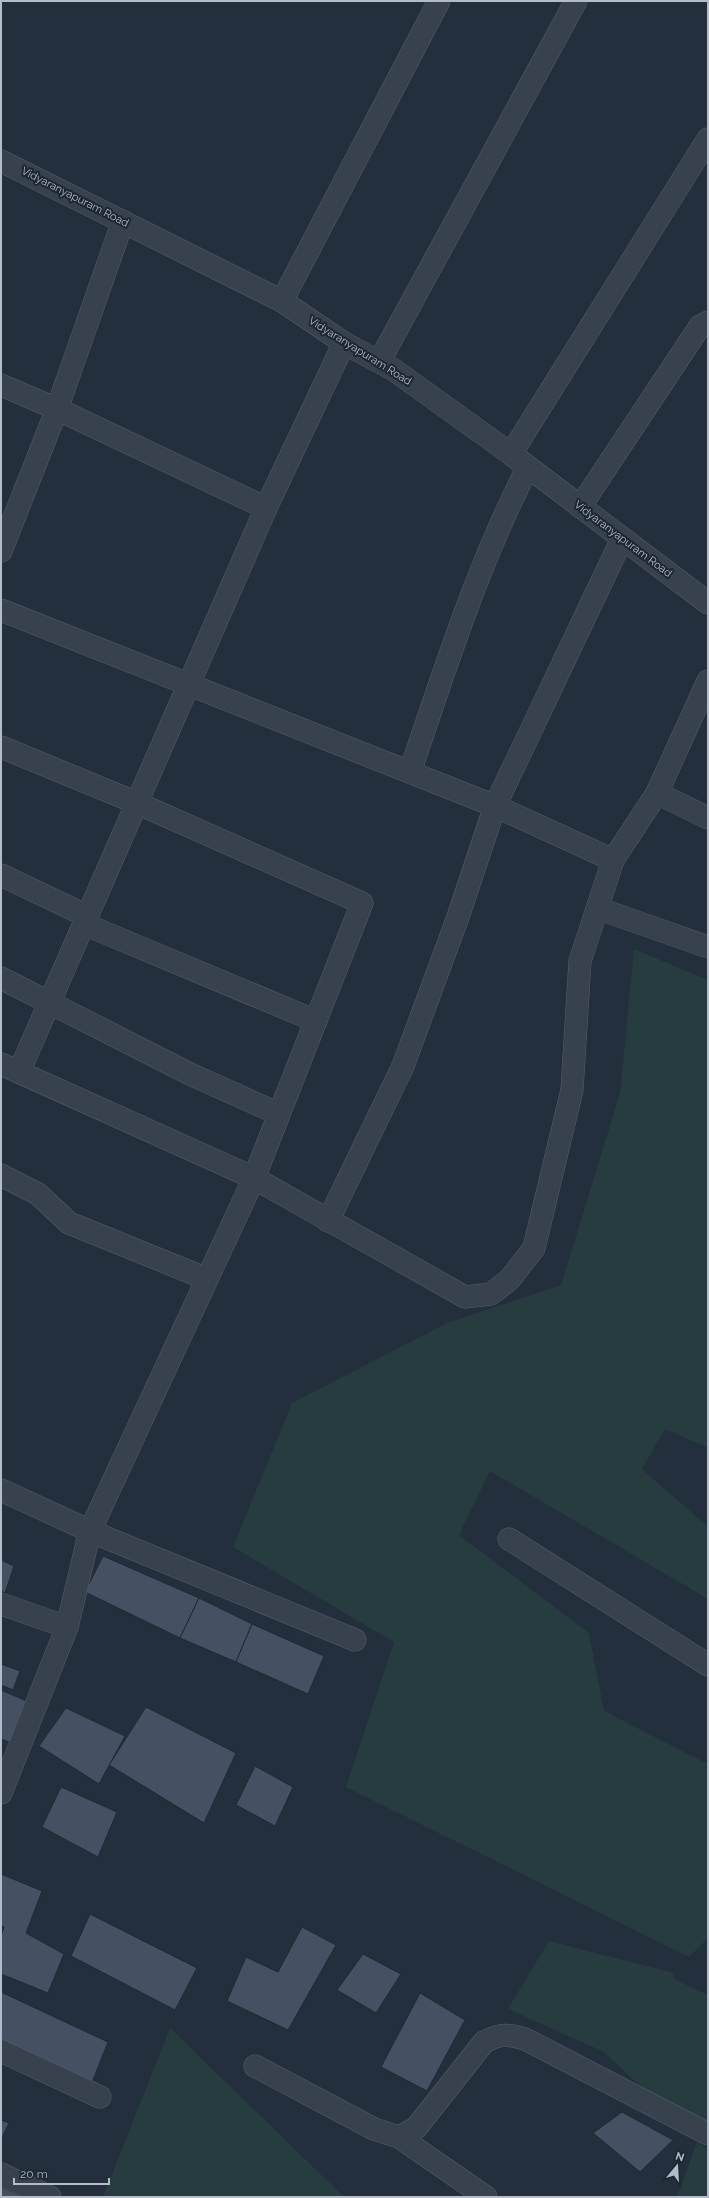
<svg xmlns="http://www.w3.org/2000/svg" width="709" height="2198" viewBox="0 0 709 2198" font-family="Raleway,sans-serif">
<style>
.green{fill:#263c3f}
.building{fill:#455162;stroke:#1f2835}
.lines{fill:none;stroke-linecap:round;stroke-linejoin:round}
.street-casing{stroke:#565f6c;stroke-width:23}
.street{stroke:#38414e;stroke-width:22}
.labels{text-anchor:middle;dominant-baseline:central;stroke-width:4;stroke-linejoin:round;paint-order:stroke}
.street-label{font-size:11px;fill:#b4bcc9;stroke:#1d2633}
</style>
<rect width="100%" height="100%" fill="#242f3e"/>
<g class="green">
<polygon points="634,949 708,980 708,1448 665,1429 642,1469 708,1527 708,1599 490,1471 459,1535 589,1633 604,1711 708,1764 708,1938 689,1957 346,1787 394,1642 233,1547 292,1403 447,1323 561,1285 620,1093"/>
<polygon points="549,1941 674,1973 674,1979 708,1995 708,2126 650,2095 604,2052 508,2009"/>
<polygon points="170,2028 344,2197 103,2197"/>
<polygon points="697,2142 708,2150 708,2197 677,2197"/>
</g>
<g class="building">
<polygon points="103,1556 199,1598 180,1638 85,1592"/>
<polygon points="1,1560 14,1566 5,1593 1,1591"/>
<polygon points="199,1598 252,1624 236,1662 180,1638"/>
<polygon points="252,1624 324,1656 308,1694 236,1662"/>
<polygon points="1,1664 20,1671 13,1690 1,1685"/>
<polygon points="1,1690 29,1702 14,1744 1,1739"/>
<polygon points="146,1707 236,1753 204,1823 109,1765"/>
<polygon points="66,1708 125,1736 99,1784 39,1746"/>
<polygon points="255,1766 293,1787 275,1826 236,1805"/>
<polygon points="61,1787 117,1812 98,1857 42,1827"/>
<polygon points="1,1874 42,1891 26,1933 64,1954 48,1993 1,1974 1,1936 4,1927 1,1925"/>
<polygon points="90,1914 197,1968 175,2010 71,1956"/>
<polygon points="302,1927 336,1945 288,2030 227,2001 246,1957 278,1972"/>
<polygon points="363,1954 401,1974 376,2013 337,1990"/>
<polygon points="1,1992 108,2042 91,2085 1,2041"/>
<polygon points="420,1993 465,2020 427,2091 381,2067"/>
<polygon points="622,2112 673,2140 640,2172 593,2133"/>
<polygon points="1,2120 9,2123 1,2140"/>
<polygon points="1,2187 24,2197 1,2197"/>
</g>
<g class="lines">
<g class="street-casing">
<g id="street">
<polyline points="1,161 282,301 344,343 394,370 511,454 708,603"/>
<polyline points="282,301 439,1"/>
<polyline points="379,362 576,1"/>
<polyline points="1,385 57,409 266,508"/>
<polyline points="511,454 708,139"/>
<polyline points="580,507 700,326 708,322"/>
<polyline points="1,551 57,409 123,221"/>
<polyline points="1,610 495,806 613,860"/>
<polyline points="1,747 137,803 362,903 254,1178 90,1531 67,1627 1,1793"/>
<path d="M410,772c35,-103 68,-208 118,-305"/>
<polyline points="657,793 708,818"/>
<polyline points="1,875 87,916"/>
<polyline points="597,908 708,947"/>
<polyline points="84,924 316,1021"/>
<polyline points="1,978 190,1074 279,1114"/>
<polyline points="1,1064 254,1178 465,1297 491,1294 510,1279 534,1248 572,1090 580,961 613,860 657,793 708,681"/>
<polyline points="19,1072 266,508 344,343"/>
<polyline points="1,1175 38,1194 69,1223 207,1279"/>
<polyline points="328,1221 403,1066 458,917 495,806 622,539"/>
<polyline points="1,1490 90,1531 355,1640"/>
<polyline points="509,1539 708,1665"/>
<polyline points="1,1604 67,1627"/>
<polyline points="1,2051 100,2097"/>
<path d="M255,2066l119,63 25,8 17,-9 68,-86c17,-9 23,-8 41,-3l183,95"/>
<polyline points="399,2137 486,2197"/>
<polyline points="1,2174 50,2197"/>
</g>
</g>
<use href="#street" class="street"/>
</g>
<g class="labels">
<g class="street-label">
<text transform="translate(75 197) rotate(27)">Vidyaranyapuram Road</text>
<text transform="translate(360 351) rotate(32)">Vidyaranyapuram Road</text>
<text transform="translate(623 539) rotate(37)">Vidyaranyapuram Road</text>
</g>
</g>
<rect width="709" height="2198" fill="none" stroke="#b4bcc9" stroke-width="4"/>
<g transform="translate(677 2166) rotate(18)" stroke="#1d2633" stroke-width="3" paint-order="stroke">
<path d="M0-3L7 15L0 10L-7 15Z" fill="#b4bcc9"/>
<text y="-6" font-size="11" font-weight="bold" text-anchor="middle" fill="#b4bcc9">N</text>
</g>
<path d="M14 2178v6h95v-6" fill="none" stroke="#b4bcc9" stroke-width="2"/>
<text x="20" y="2178" font-size="12" fill="#b4bcc9" stroke="#1d2633" stroke-width="3" paint-order="stroke">20 m</text>
</svg>
